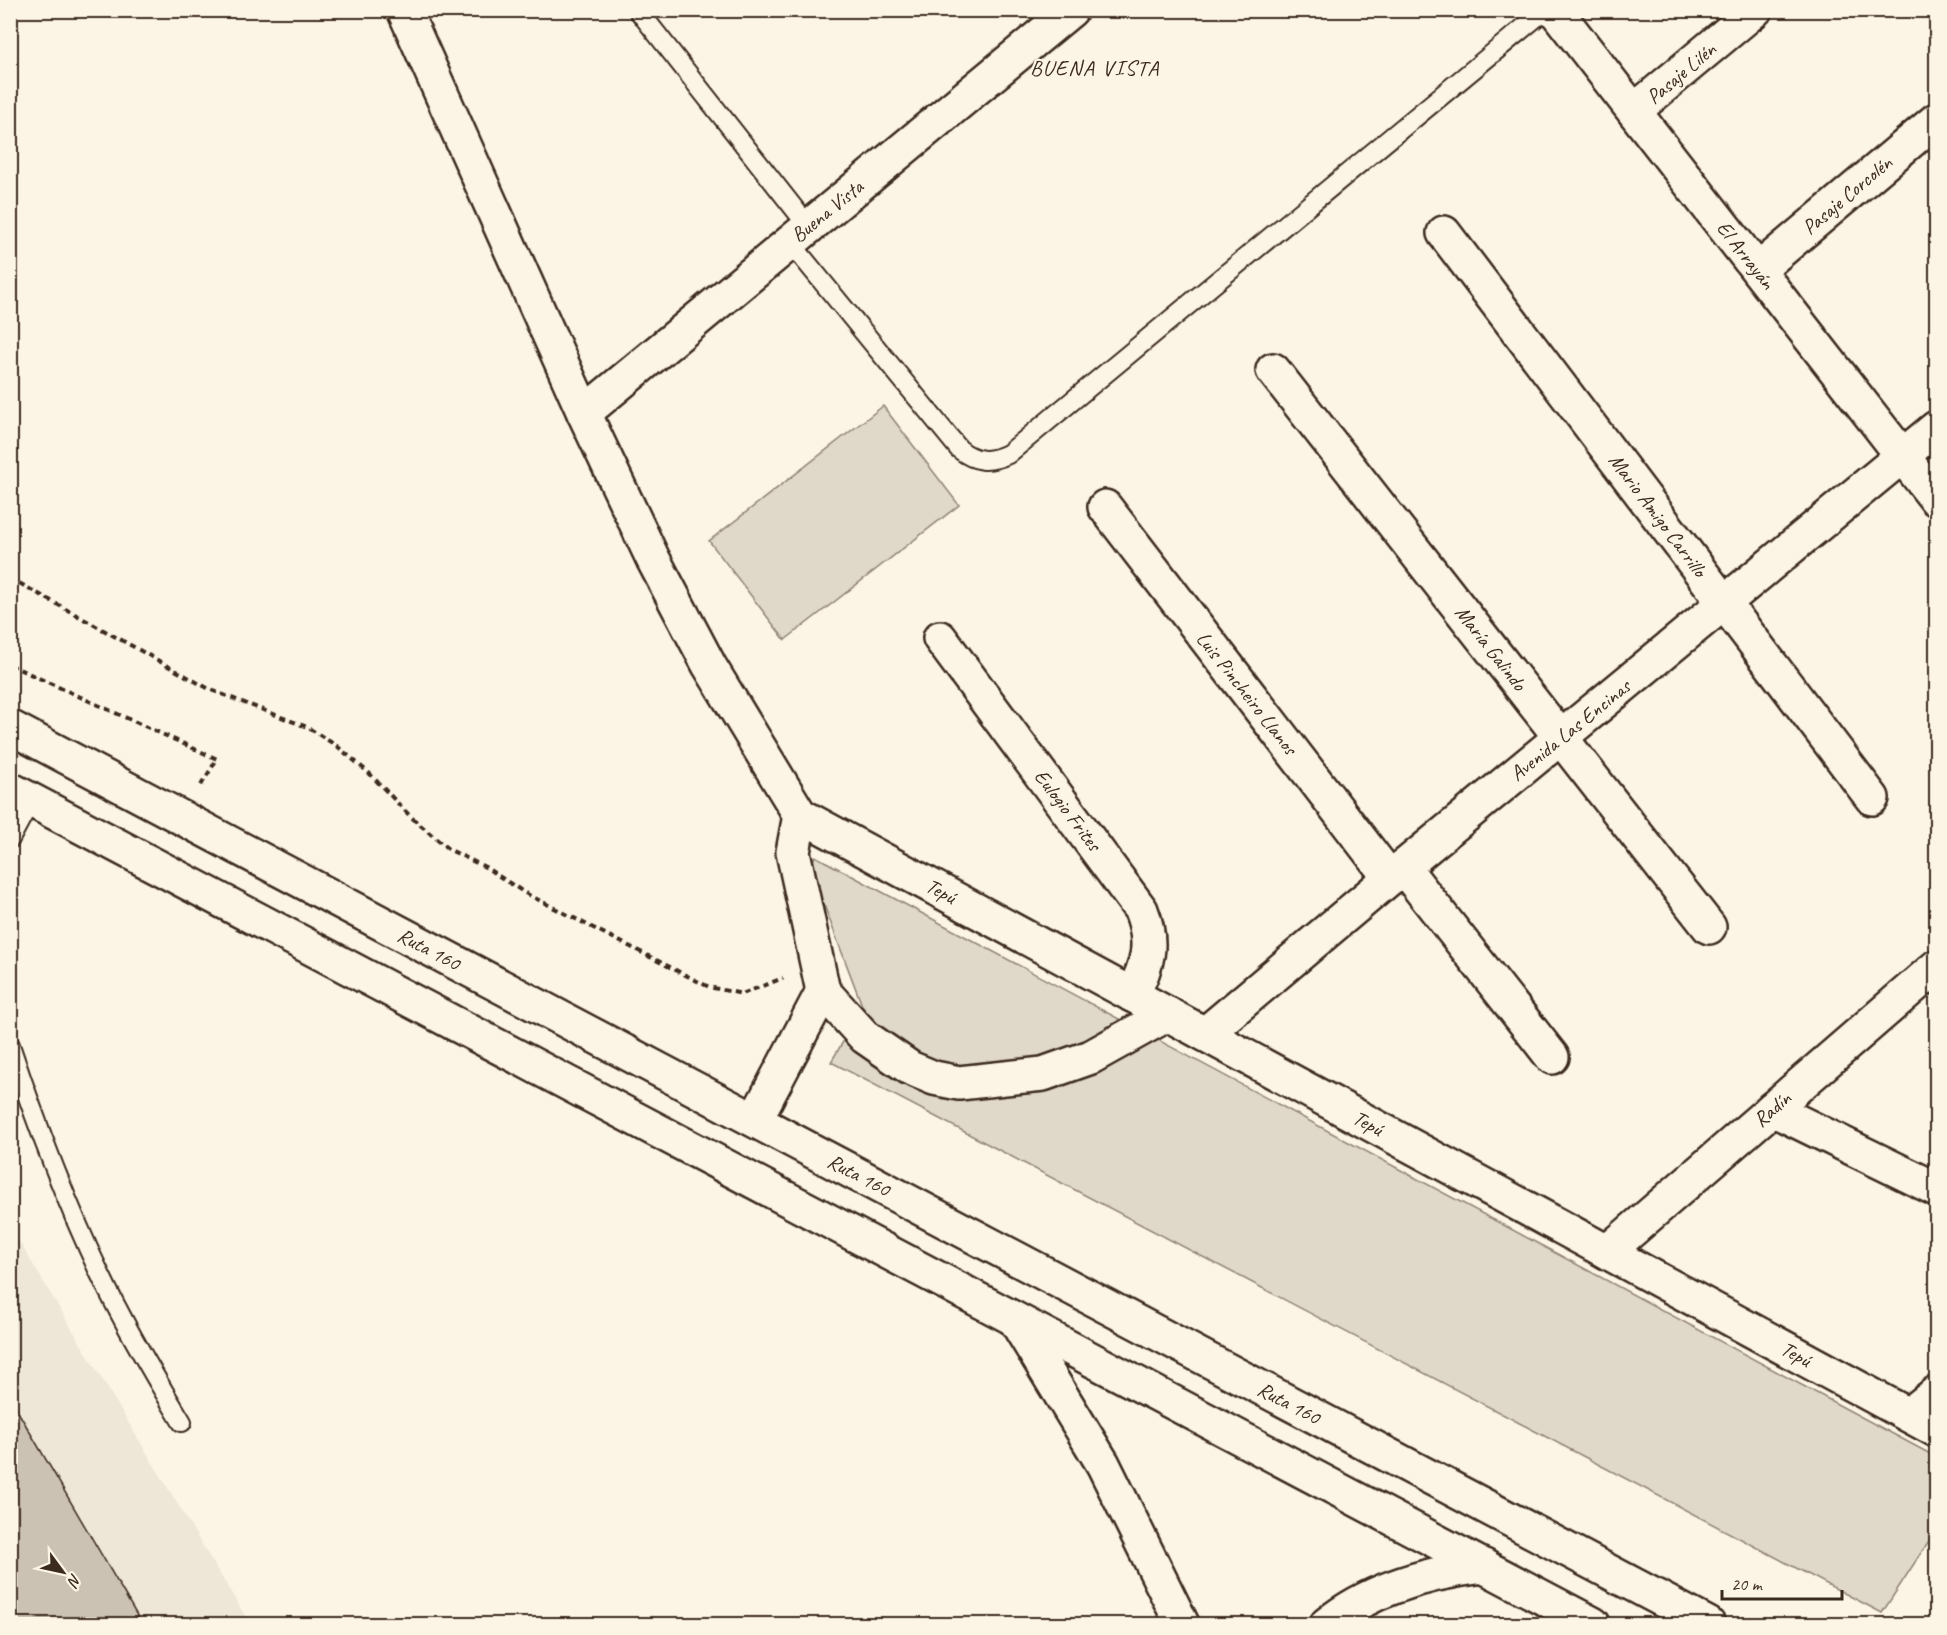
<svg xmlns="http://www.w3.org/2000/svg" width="1947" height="1635" viewBox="0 0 1947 1635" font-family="Caveat,sans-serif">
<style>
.built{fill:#eee6d6}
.green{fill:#e0d8c8;stroke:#8e8173;stroke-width:1.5}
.building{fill:#ccc2b3;stroke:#3b2a1e;stroke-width:1.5}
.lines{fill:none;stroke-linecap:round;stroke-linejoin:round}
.lane-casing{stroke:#3b2a1e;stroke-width:22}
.street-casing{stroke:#3b2a1e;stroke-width:38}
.highway-casing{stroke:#3b2a1e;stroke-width:38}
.path{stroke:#3b2a1e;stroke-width:4;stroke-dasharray:6 4.5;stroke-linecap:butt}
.lane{stroke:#fcf5e5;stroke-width:18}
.street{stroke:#fcf5e5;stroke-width:33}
.highway{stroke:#fcf5e5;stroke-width:33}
.labels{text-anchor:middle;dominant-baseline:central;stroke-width:4.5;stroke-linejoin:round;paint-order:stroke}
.street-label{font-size:21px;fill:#3b2a1e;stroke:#fcf5e5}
.neighbourhood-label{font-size:22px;letter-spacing:1.5px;fill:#3b2a1e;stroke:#fcf5e5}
</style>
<rect width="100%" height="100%" fill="#fcf5e5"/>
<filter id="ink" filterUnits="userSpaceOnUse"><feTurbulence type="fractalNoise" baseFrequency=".0167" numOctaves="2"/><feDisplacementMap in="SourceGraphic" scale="12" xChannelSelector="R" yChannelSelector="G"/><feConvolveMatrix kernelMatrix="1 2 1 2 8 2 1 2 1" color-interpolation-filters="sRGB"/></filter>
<g filter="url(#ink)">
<polygon class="built" points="11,1228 250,1624 11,1624"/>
<g class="green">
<polygon points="883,406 959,505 785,640 709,541"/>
<polygon points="815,856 1936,1457 1936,1530 1882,1613 831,1062 863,1008 810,868"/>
</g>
<polygon class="building" points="10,1398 142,1624 10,1624"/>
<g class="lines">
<g class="lane-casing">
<g id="lane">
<polyline points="638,10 808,226"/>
<path d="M790,242l169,207c16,13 30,14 49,5l537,-444"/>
<polyline points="10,839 31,800"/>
<path d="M10,1045c26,78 55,155 90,229 24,51 53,100 82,148"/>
</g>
</g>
<g class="street-casing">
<g id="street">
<polyline points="404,10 584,413 653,559 709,665 800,815 793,852 823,991 865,1037 910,1068 934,1078 959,1083 1043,1074 1091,1057 1168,1014"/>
<polyline points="1555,10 1936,499"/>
<polyline points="1634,111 1755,10"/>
<polyline points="1444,233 1872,798"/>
<polyline points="1758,270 1936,120"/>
<polyline points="1273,370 1709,927"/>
<polyline points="584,413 1071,10"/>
<polyline points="1105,507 1390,878"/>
<path d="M940,638l201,272c13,33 7,55 -9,85"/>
<polyline points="800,815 1936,1430"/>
<polyline points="1403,867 1552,1057"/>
<polyline points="1205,1034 1390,878 1936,428"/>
<polyline points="1772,1109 1936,1189"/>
<polyline points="755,1120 823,991"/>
<polyline points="1607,1252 1936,967"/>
<polyline points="1909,1415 1936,1393"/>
</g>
</g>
<g class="highway-casing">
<g id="highway">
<polyline points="10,727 1708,1624"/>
<polyline points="10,789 1593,1624"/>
<polyline points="1016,1321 1103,1464 1182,1624"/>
<path d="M1327,1624c44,-36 101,-51 157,-58"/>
</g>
</g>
<g class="path">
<polyline points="10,578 211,690 307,727 337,746 369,773 410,816 448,849 485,867 525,893 709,987 742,994 783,978"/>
<polyline points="10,665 217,759 200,787"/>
</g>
<use href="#lane" class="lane"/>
<use href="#street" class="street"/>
<use href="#highway" class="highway"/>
</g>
</g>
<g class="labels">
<g class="street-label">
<text transform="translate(1681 73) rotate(-40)">Pasaje Lilén</text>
<text transform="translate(1847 195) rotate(-40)">Pasaje Corcolén</text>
<text transform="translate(827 211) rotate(-39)">Buena Vista</text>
<text transform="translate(1746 255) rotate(52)">El Arrayán</text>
<text transform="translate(1658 515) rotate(53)">Mario Amigo Carrillo</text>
<text transform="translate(1491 648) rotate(52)">María Galindo</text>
<text transform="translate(1247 693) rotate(52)">Luis Pincheiro Llanos</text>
<text transform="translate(1570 730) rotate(-39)">Avenida Las Encinas</text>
<text transform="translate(1068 810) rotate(53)">Eulogio Frites</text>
<text transform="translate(941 891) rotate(28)">Tepú</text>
<text transform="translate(429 949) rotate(28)">Ruta 160</text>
<text transform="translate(1772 1109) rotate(-41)">Radín</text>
<text transform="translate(1368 1123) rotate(28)">Tepú</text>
<text transform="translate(859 1175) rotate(28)">Ruta 160</text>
<text transform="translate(1796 1354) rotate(28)">Tepú</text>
<text transform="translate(1289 1403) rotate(28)">Ruta 160</text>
</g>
<g class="neighbourhood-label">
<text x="1095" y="68">BUENA VISTA</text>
</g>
</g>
<rect width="1947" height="1635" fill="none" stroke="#fcf5e5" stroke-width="36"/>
<rect x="18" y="18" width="1911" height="1599" fill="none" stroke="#3b2a1e" stroke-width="2" filter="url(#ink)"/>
<g transform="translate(63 1572) rotate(123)" stroke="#fcf5e5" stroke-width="4.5" paint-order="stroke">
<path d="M0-4.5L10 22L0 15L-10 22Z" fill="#3b2a1e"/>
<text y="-9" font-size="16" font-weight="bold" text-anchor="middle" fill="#3b2a1e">N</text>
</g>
<path d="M1722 1590v9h120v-9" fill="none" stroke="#3b2a1e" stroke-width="3"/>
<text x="1731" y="1590" font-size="18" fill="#3b2a1e" stroke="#fcf5e5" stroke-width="4.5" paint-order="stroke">20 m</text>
</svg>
